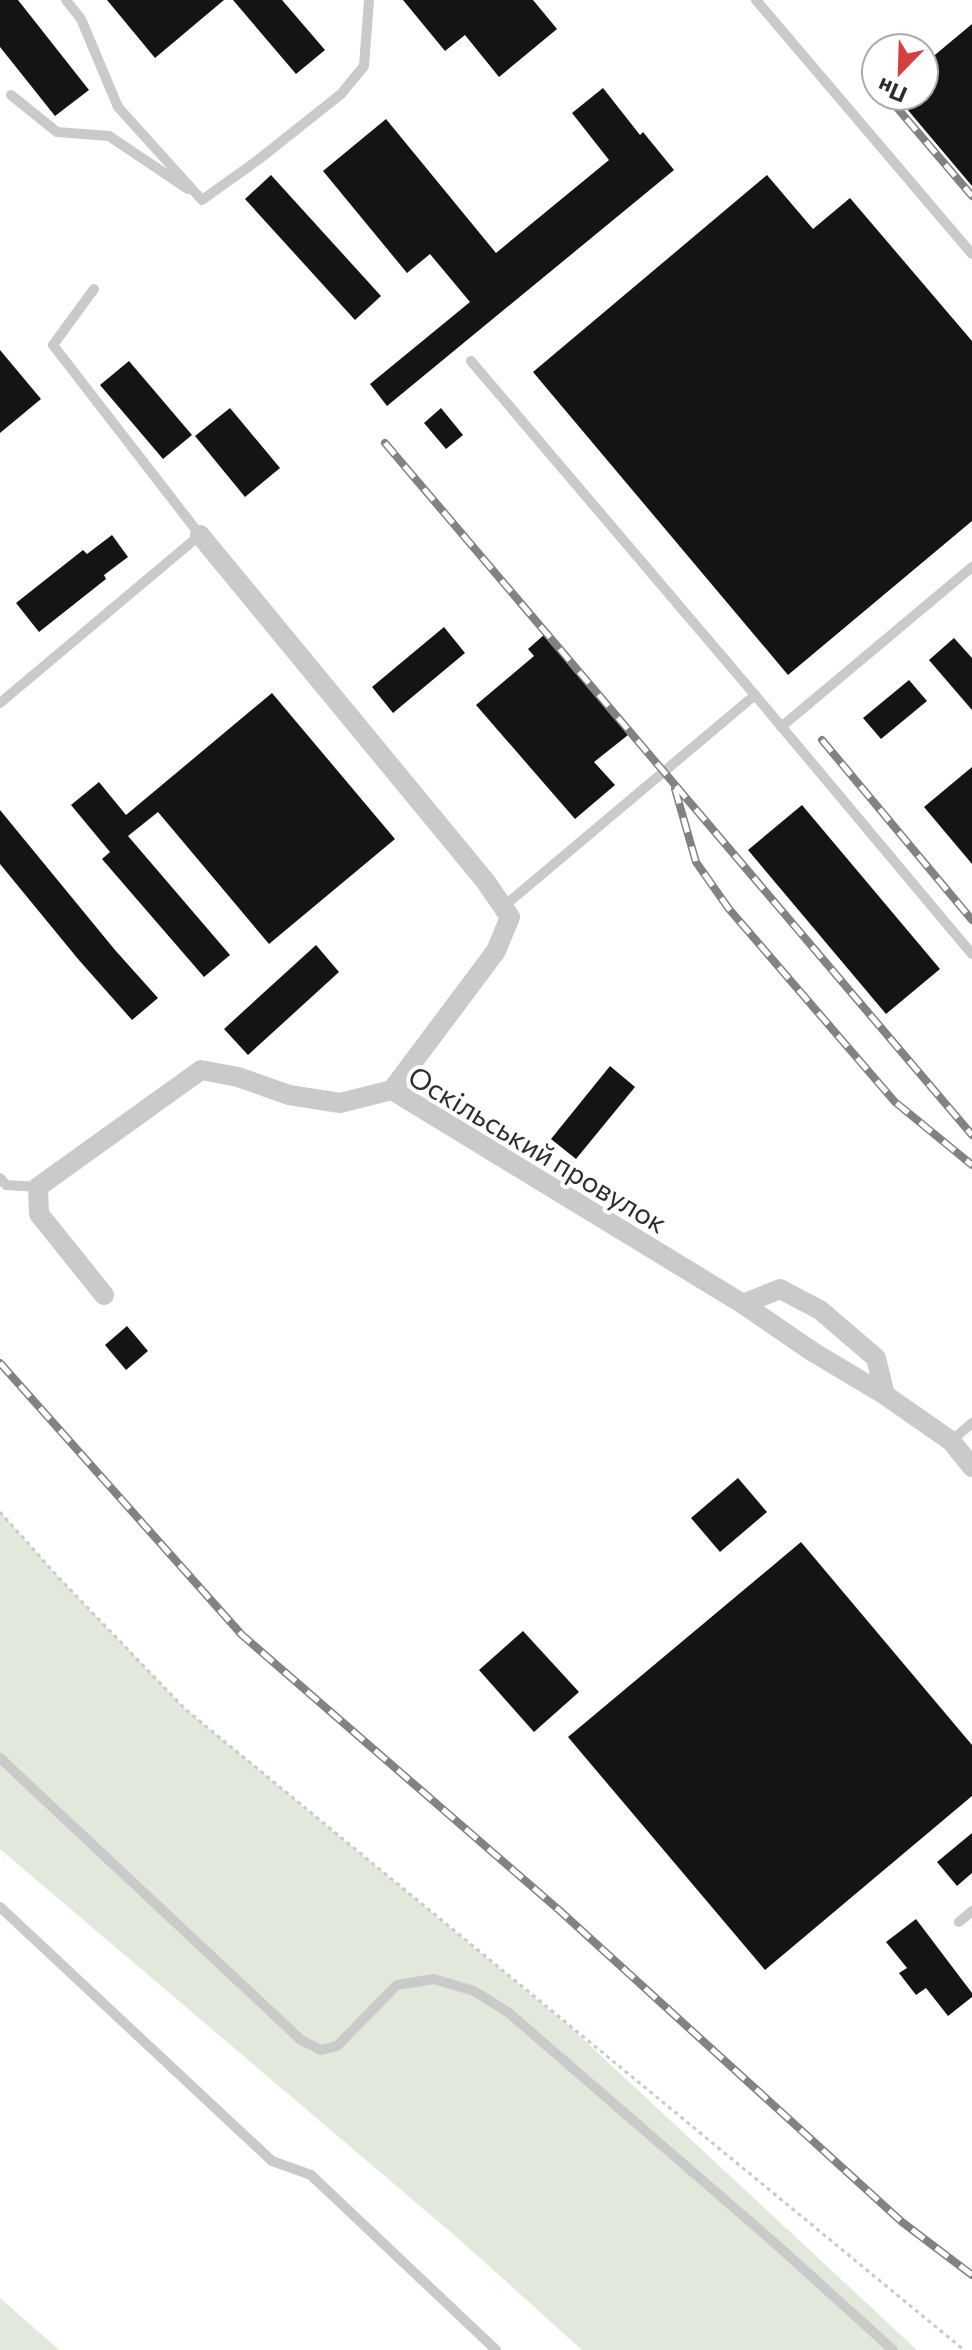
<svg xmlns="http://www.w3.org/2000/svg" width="972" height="2350" viewBox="0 0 972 2350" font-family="Commissioner,sans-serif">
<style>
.green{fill:#e2e9dc}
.building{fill:#141414}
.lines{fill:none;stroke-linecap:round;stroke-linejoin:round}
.path{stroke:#cacaca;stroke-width:3;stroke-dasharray:4 4;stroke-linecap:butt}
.service{stroke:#cacaca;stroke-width:10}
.minor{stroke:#cacaca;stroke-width:20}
.rail-casing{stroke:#828282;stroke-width:8}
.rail{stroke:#fff;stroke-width:5;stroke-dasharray:15;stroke-linecap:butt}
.labels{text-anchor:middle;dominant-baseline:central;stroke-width:8;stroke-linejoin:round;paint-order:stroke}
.street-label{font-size:28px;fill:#2d2d2d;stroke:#fff}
</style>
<rect width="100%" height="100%" fill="#fff"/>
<g class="green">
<polygon points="0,1512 59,1578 185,1709 569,2026 917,2350 582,2350 460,2240 0,1849"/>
<polygon points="0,2298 59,2350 0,2350"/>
</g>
<g class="building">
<polygon points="0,0 18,0 89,90 55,116 0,47"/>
<polygon points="107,0 224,0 155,58"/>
<polygon points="233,0 282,0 325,50 296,74"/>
<polygon points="403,0 533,0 557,29 499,77 465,35 445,51"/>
<polygon points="972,24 972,186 896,96 924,96 924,64"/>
<polygon points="603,88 640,135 643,132 674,170 387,406 370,384 470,302 430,254 407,273 323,171 386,119 496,253 609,160 572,113"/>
<polygon points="271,175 381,296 355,320 245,199"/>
<polygon points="767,175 813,229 850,198 972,341 972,521 788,675 533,372"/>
<polygon points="0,350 41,399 0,433"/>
<polygon points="129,361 192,435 163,459 100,385"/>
<polygon points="230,408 280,468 245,497 195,436"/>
<polygon points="441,408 463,435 446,449 424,423"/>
<polygon points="112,535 128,557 104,575 106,579 39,632 16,603 83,550 87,554"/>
<polygon points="444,627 465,653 393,713 372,687"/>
<polygon points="545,634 628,735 594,762 615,785 575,819 476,705 534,656 528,649"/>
<polygon points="954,638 972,658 972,710 929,660"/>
<polygon points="909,680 927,701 881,739 863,718"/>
<polygon points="272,693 395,839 269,944 158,812 128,836 230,955 204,977 102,859 110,852 71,805 99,782 126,815"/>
<polygon points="972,767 972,864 924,807"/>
<polygon points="802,805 940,969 886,1014 748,850"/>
<polygon points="0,810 115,950 158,998 132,1020 78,959 0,864"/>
<polygon points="316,945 339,972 248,1055 224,1029"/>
<polygon points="610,1066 635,1087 576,1159 551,1139"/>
<polygon points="127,1326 148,1351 126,1370 105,1345"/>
<polygon points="738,1478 767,1512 720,1552 691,1518"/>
<polygon points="801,1542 972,1745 972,1796 765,1970 568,1737"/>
<polygon points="523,1631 579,1692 534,1732 479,1670"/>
<polygon points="972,1833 972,1873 957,1886 937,1862"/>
<polygon points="916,1919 972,1993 972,1997 948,2016 926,1988 916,1995 899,1973 907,1968 886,1942"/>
</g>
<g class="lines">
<polyline class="path" points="0,1512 59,1578 185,1709 964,2350"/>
<g class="service">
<polyline points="66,0 81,19 118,107 202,200 258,160 341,94 364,66 369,0"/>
<polyline points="756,0 972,254"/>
<polyline points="11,95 57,132 109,136 188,189"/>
<polyline points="471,361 755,695"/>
<polyline points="0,703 200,535 53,345 94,289"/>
<polyline points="781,727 972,567"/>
<polyline points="503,907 755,695 972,954"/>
<polyline points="0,1178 6,1185 38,1187"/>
<polyline points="951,1441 972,1423"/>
<polyline points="0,1758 301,2040 321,2050 337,2046 397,1985 434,1979 474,1991 509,2013 777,2245 893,2350"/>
<polyline points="0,1907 272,2161 311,2175 496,2350"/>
<polyline points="959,1922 972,1911"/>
</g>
<g class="minor">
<polyline points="200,535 486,882 510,917 496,951 392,1090"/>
<polyline points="104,1295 39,1214 38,1187 201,1070 238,1077 289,1095 340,1103 392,1090 743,1304 813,1352 885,1395 951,1441 972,1467"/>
<polyline points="743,1304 780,1289 820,1310 876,1358 885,1395"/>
</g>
<g class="rail-casing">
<g id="rail">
<polyline points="874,82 876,84"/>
<polyline points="887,96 972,196"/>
<polyline points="385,443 972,1135"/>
<polyline points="822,740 972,920"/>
<polyline points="675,789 696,862 729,909 895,1102 972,1165"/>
<polyline points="0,1363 242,1635 559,1910 902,2222 972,2275"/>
</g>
</g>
<use href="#rail" class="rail"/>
</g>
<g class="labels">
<g class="street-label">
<text transform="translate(538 1149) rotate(31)">Оскільський провулок</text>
</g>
</g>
<g transform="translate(900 72) rotate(203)"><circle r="38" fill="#ffffff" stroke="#ababab" stroke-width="2"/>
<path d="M0-6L14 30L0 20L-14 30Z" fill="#d43f3f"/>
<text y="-12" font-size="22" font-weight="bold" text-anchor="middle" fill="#2d2d2d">Пн</text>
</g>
</svg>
